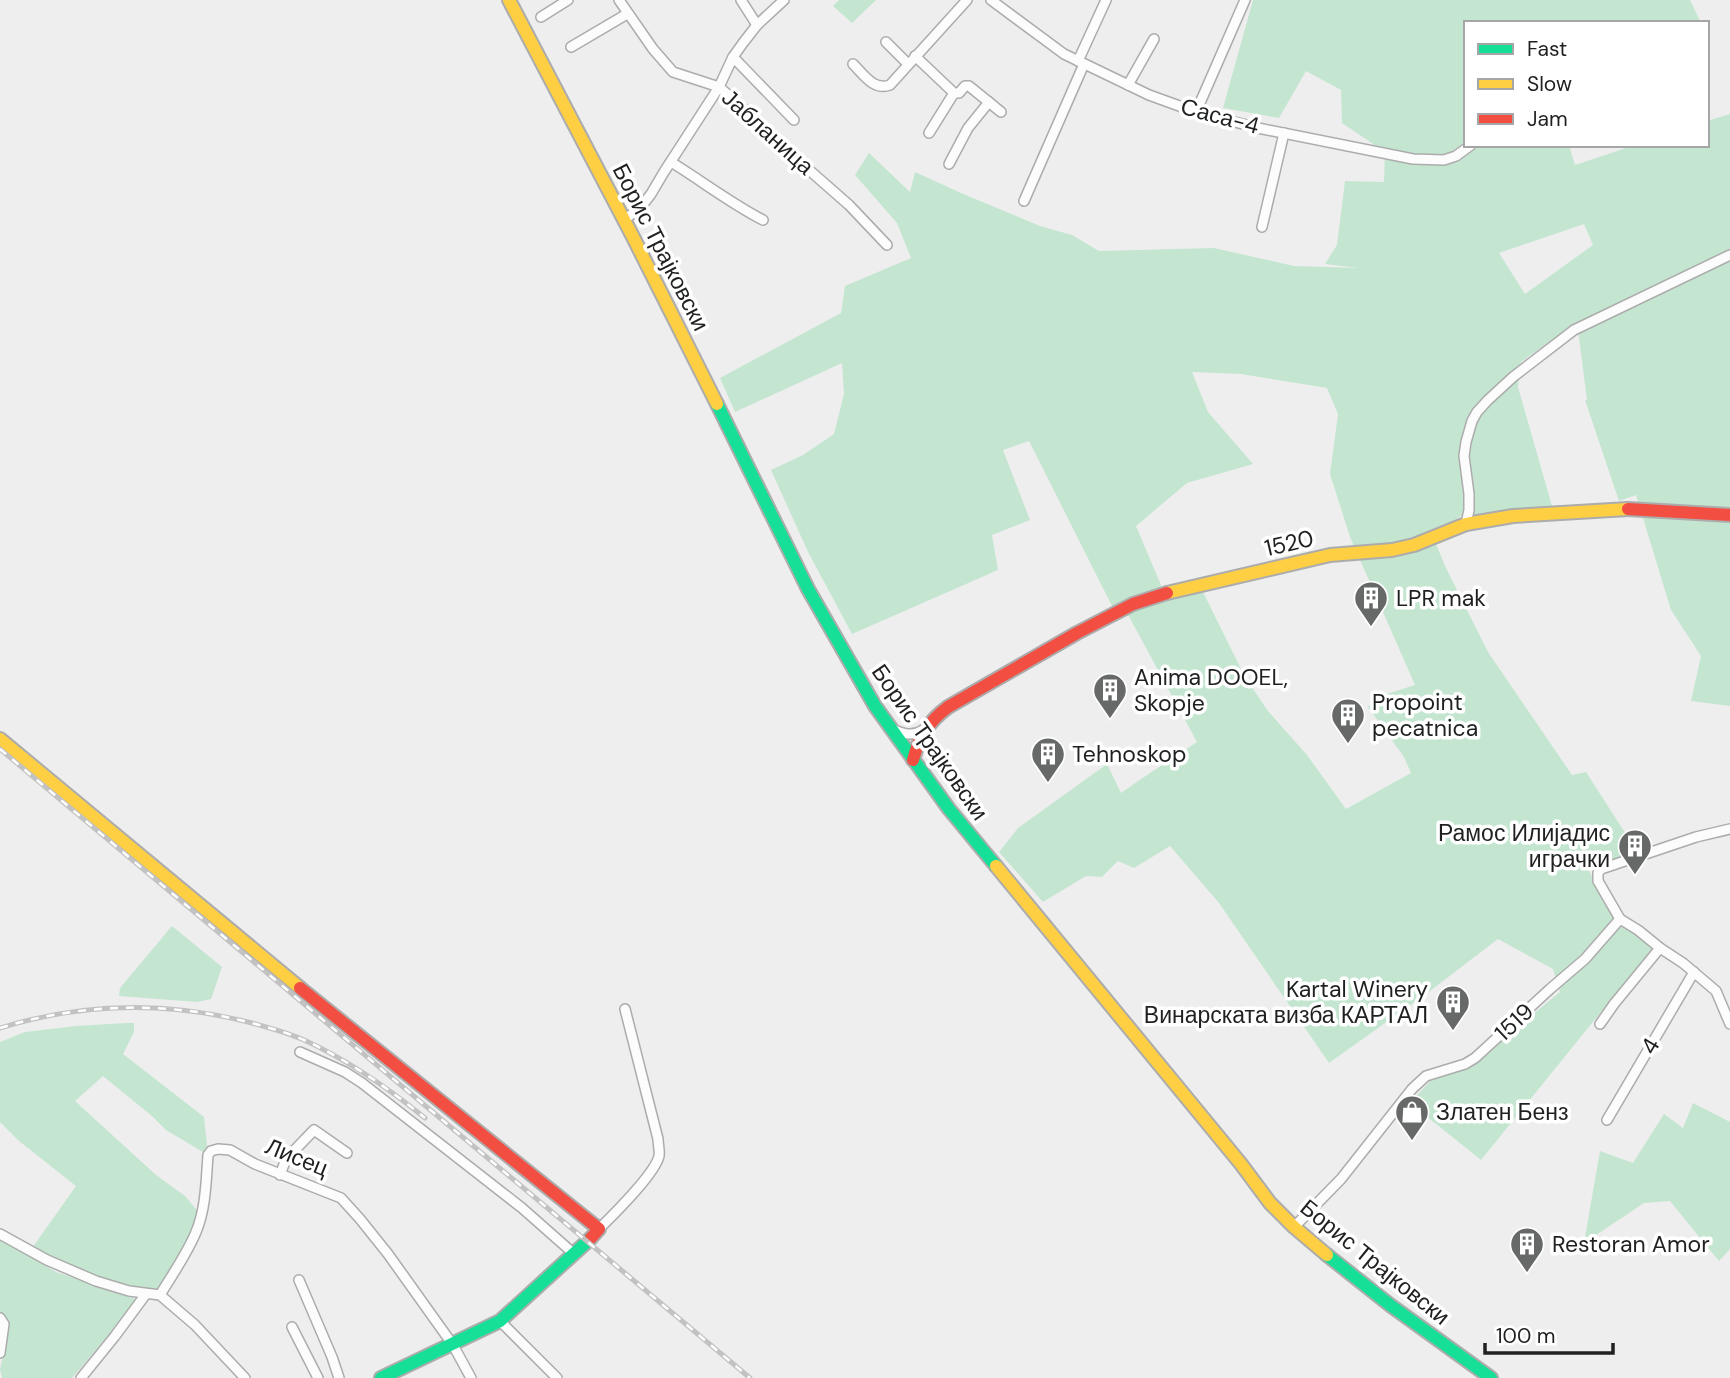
<svg xmlns="http://www.w3.org/2000/svg" width="1730" height="1378" viewBox="0 0 1730 1378" font-family="'DM Sans',sans-serif">
<style>
.green{fill:#c4e6d0;fill-rule:evenodd}
.lines{fill:none;stroke-linecap:round;stroke-linejoin:round}
.street-casing{stroke:#acacac;stroke-width:12}
.fast-casing{stroke:#acacac;stroke-width:16}
.slow-casing{stroke:#acacac;stroke-width:16}
.jam-casing{stroke:#acacac;stroke-width:16}
.street{stroke:#fcfcfd;stroke-width:9}
.fast{stroke:#16e098;stroke-width:12}
.slow{stroke:#ffcf43;stroke-width:12}
.jam{stroke:#f24e42;stroke-width:12}
.rail-casing{stroke:#c2c2c2;stroke-width:5}
.rail{stroke:#fff;stroke-width:2.5;stroke-dasharray:8;stroke-linecap:butt}
.labels{text-anchor:middle;dominant-baseline:central;stroke-width:7;stroke-linejoin:round;paint-order:stroke}
.street-label{font-size:23px;fill:#1f2020;stroke:#fff}
.poi-label{font-size:23px;fill:#1f2020;stroke:#fff;text-anchor:start}
</style>
<rect width="100%" height="100%" fill="#eeeeef"/>
<g class="green">
<polygon points="839,0 876,0 852,23 833,6"/>
<path d="M1253,0h437l11,23h-235v122h103l6,20 60,-20h72v-24l23,-7v592l-39,-5 10,-45 -30,-46 -35,-115 -17,6 -34,-101h2l-10,-78 -56,40 -3,25 34,119 -13,11 -66,6 -12,-7 -6,4 -25,10 16,38 42,84 84,123 14,-3 52,81 -49,17 8,19 55,60 -171,211 -71,-57 22,-24 56,-28 72,-59 -7,-23 -55,-30 -68,52 -101,72 -110,-160 -49,-57 -36,22 -16,-7 -16,16 -16,-1 -43,26 -44,-50 19,-24 89,-64 14,29 17,-12 59,-39 -71,-131 -14,-5 -83,-165 -26,9 27,70 -38,15 6,35 -146,64 -44,-82 -37,-82 32,-15 31,-21 10,-40 -2,-31 -107,49 -15,-34 121,-65 4,-27 66,-28 -14,-35 -42,-48 14,-22 41,39 5,-20 46,21 79,33 32,9 27,16 115,-3 80,18 64,2 -33,-4 12,-19 8,-64 39,1 1,-30 -43,-29 -1,-33 -35,-19 -27,47 -56,-10zM1584,224l9,21 -68,49 -26,-41zM1192,372l49,2 86,14 11,26 -8,60 20,63 65,148 -38,12 -9,10 36,50 7,16 -65,36 -39,-54 -39,-44 -23,-34 -45,-91 -34,11 -30,-71 51,-43 66,-19 -45,-52z"/>
<polygon points="172,926 222,967 211,999 197,1002 119,996 120,988"/>
<polygon points="126,1023 134,1023 134,1032 123,1054 204,1117 208,1155 166,1130 152,1116 103,1076 75,1101 156,1175 185,1196 201,1215 160,1295 96,1281 30,1251 76,1186 19,1141 0,1122 0,1042 25,1032 76,1026"/>
<polygon points="1693,1103 1730,1122 1730,1249 1719,1261 1670,1201 1644,1203 1584,1243 1600,1151 1633,1163 1664,1114 1683,1128"/>
<polygon points="0,1238 56,1272 138,1300 72,1378 2,1378 0,1369 10,1325 0,1315"/>
</g>
<g class="lines">
<g class="street-casing">
<g id="street">
<polyline points="619,0 653,49 673,72 719,87 749,113 784,148 849,205 887,245"/>
<polyline points="741,0 757,25"/>
<polyline points="991,0 1064,54 1149,95 1196,112 1258,128 1413,159 1444,160 1456,156 1471,145"/>
<polyline points="541,17 568,0"/>
<polyline points="886,42 908,64"/>
<polyline points="571,47 627,14"/>
<polyline points="915,56 954,93 959,93 965,86 969,86 1001,112"/>
<polyline points="733,57 794,120"/>
<polyline points="1078,61 1106,0"/>
<path d="M853,64c11,11 21,27 37,21l77,-85"/>
<polyline points="1128,85 1154,39"/>
<polyline points="1196,112 1245,0"/>
<polyline points="929,133 954,93"/>
<path d="M671,162c31,19 59,41 92,58"/>
<polyline points="949,164 968,128 989,102"/>
<polyline points="1024,201 1084,64"/>
<polyline points="624,220 641,207 651,194 664,172 719,87 733,57 743,43 757,25 784,0"/>
<polyline points="1262,227 1284,133"/>
<polyline points="1466,524 1469,510 1469,494 1464,456 1466,442 1472,421 1477,412 1488,400 1513,377 1574,330 1730,255"/>
<path d="M891,728c11,6 21,9 32,2"/>
<polyline points="1620,919 1598,881 1598,873 1601,869 1696,837 1730,829"/>
<polyline points="1600,1024 1614,1004 1660,948"/>
<polyline points="300,1052 345,1072 362,1083 522,1208 573,1253"/>
<polyline points="1607,1120 1694,972"/>
<polyline points="280,1175 286,1159 314,1130 347,1153"/>
<polyline points="1294,1227 1341,1179 1412,1089 1426,1076 1465,1064 1475,1058 1550,989 1585,959 1620,919 1638,930 1660,948 1683,963 1716,991 1730,1024"/>
<path d="M599,1229c14,-14 56,-55 60,-73 1,-5 -1,-11 -1,-17l-33,-130"/>
<polyline points="0,1234 47,1260 96,1281 129,1291 160,1295 195,1325 245,1378"/>
<polyline points="299,1280 332,1357 339,1378"/>
<path d="M160,1295c12,-20 27,-41 36,-63 10,-24 10,-51 12,-77l3,-4 7,-2 12,1 25,14 86,34 19,21 28,35 65,91 18,33"/>
<polyline points="0,1318 4,1324 0,1353"/>
<polyline points="500,1321 557,1378"/>
<polyline points="292,1327 318,1378"/>
<polyline points="81,1378 115,1336 146,1294"/>
</g>
</g>
<g class="fast-casing">
<g id="fast">
<polyline points="717,404 808,589 875,706 949,809 996,866"/>
<polyline points="1327,1255 1390,1305 1491,1378"/>
<polyline points="381,1378 500,1321 590,1239"/>
</g>
</g>
<g class="slow-casing">
<g id="slow">
<polyline points="509,0 632,235 717,404"/>
<polyline points="1167,593 1330,555 1392,550 1414,545 1466,524 1513,516 1628,509"/>
<polyline points="0,739 300,988"/>
<polyline points="996,866 1241,1164 1270,1203 1294,1227 1327,1255"/>
</g>
</g>
<g class="jam-casing">
<g id="jam">
<polyline points="1628,509 1730,515"/>
<path d="M913,760c6,-23 15,-38 35,-53l129,-74 56,-29 34,-11"/>
<polyline points="300,988 599,1229 590,1239"/>
</g>
</g>
<use href="#street" class="street"/>
<use href="#fast" class="fast"/>
<use href="#slow" class="slow"/>
<use href="#jam" class="jam"/>
<g class="rail-casing">
<g id="rail">
<polyline points="0,749 750,1378"/>
<path d="M0,1028c81,-25 165,-27 248,-6 19,5 38,10 56,18 44,20 84,48 121,78"/>
</g>
</g>
<use href="#rail" class="rail"/>
</g>
<defs>
<g id="building-pin" transform="scale(1.75)"><path d="M0 17L-7.5 6A9.5 9.5 0 1 1 7.5 6Z" fill="#676868" stroke="#fff"/><path d="M-4-6H4V6H1V3H-1V6H-4ZM-2.5-4.3h1.7v1.8h-1.7ZM.8-4.3h1.7v1.8H.8ZM-2.5-1h1.7V.8h-1.7ZM.8-1h1.7V.8H.8Z" fill="#fff"/></g>
<g id="shop-pin" transform="scale(1.75)"><path d="M0 17L-7.5 6A9.5 9.5 0 1 1 7.5 6Z" fill="#676868" stroke="#fff"/><path d="M-5-2.5h2.3a2.7 3.5 0 0 1 5.4 0H5L5.5 6h-11ZM-1.5-2.5h3a1.5 2.3 0 0 0-3 0Z" fill="#fff"/></g>
</defs>
<g fill-rule="evenodd">
<use href="#building-pin" x="1371" y="598"/>
<use href="#building-pin" x="1110" y="690"/>
<use href="#building-pin" x="1348" y="715"/>
<use href="#building-pin" x="1048" y="754"/>
<use href="#building-pin" x="1635" y="846"/>
<use href="#building-pin" x="1453" y="1002"/>
<use href="#shop-pin" x="1412" y="1112"/>
<use href="#building-pin" x="1527" y="1244"/>
</g>
<g class="labels">
<g class="street-label">
<text transform="translate(1220 116) rotate(15)">Саса-4</text>
<text transform="translate(768 132) rotate(42)">Јабланица</text>
<text transform="translate(661 247) rotate(63)">Борис Трајковски</text>
<text transform="translate(1289 543) rotate(-13)">1520</text>
<text transform="translate(930 742) rotate(55)">Борис Трајковски</text>
<text transform="translate(1514 1022) rotate(-43)">1519</text>
<text transform="translate(1650 1046) rotate(-59)">4</text>
<text transform="translate(297 1157) rotate(22)">Лисец</text>
<text transform="translate(1375 1262) rotate(39)">Борис Трајковски</text>
</g>
<g class="poi-label">
<text x="1396" y="598">LPR mak</text>
<text x="1134" y="677">Anima DOOEL,<tspan x="1134" dy="26">Skopje</tspan></text>
<text x="1372" y="702">Propoint<tspan x="1372" dy="26">pecatnica</tspan></text>
<text x="1072" y="754">Tehnoskop</text>
<text x="1610" y="833" text-anchor="end">Рамос Илијадис<tspan x="1610" dy="26">играчки</tspan></text>
<text x="1428" y="989" text-anchor="end">Kartal Winery<tspan x="1428" dy="26">Винарската визба КАРТАЛ</tspan></text>
<text x="1436" y="1112">Златен Бенз</text>
<text x="1552" y="1244">Restoran Amor</text>
</g>
</g>
<rect x="1464" y="21" width="245" height="126" fill="#ffffff" stroke="#a5a6a6" stroke-width="2"/>
<rect x="1478" y="44" width="35" height="10" fill="#16e098" stroke="#a5a6a6" stroke-width="2"/>
<text x="1527" y="56" font-size="21" fill="#1f2020">Fast</text>
<rect x="1478" y="79" width="35" height="10" fill="#ffcf43" stroke="#a5a6a6" stroke-width="2"/>
<text x="1527" y="91" font-size="21" fill="#1f2020">Slow</text>
<rect x="1478" y="114" width="35" height="10" fill="#f24e42" stroke="#a5a6a6" stroke-width="2"/>
<text x="1527" y="126" font-size="21" fill="#1f2020">Jam</text>
<path d="M1485 1343v10h128v-10" fill="none" stroke="#1f2020" stroke-width="3.5"/>
<text x="1496" y="1343" font-size="21" fill="#1f2020" stroke="#ffffff" stroke-width="5" paint-order="stroke">100 m</text>
</svg>
